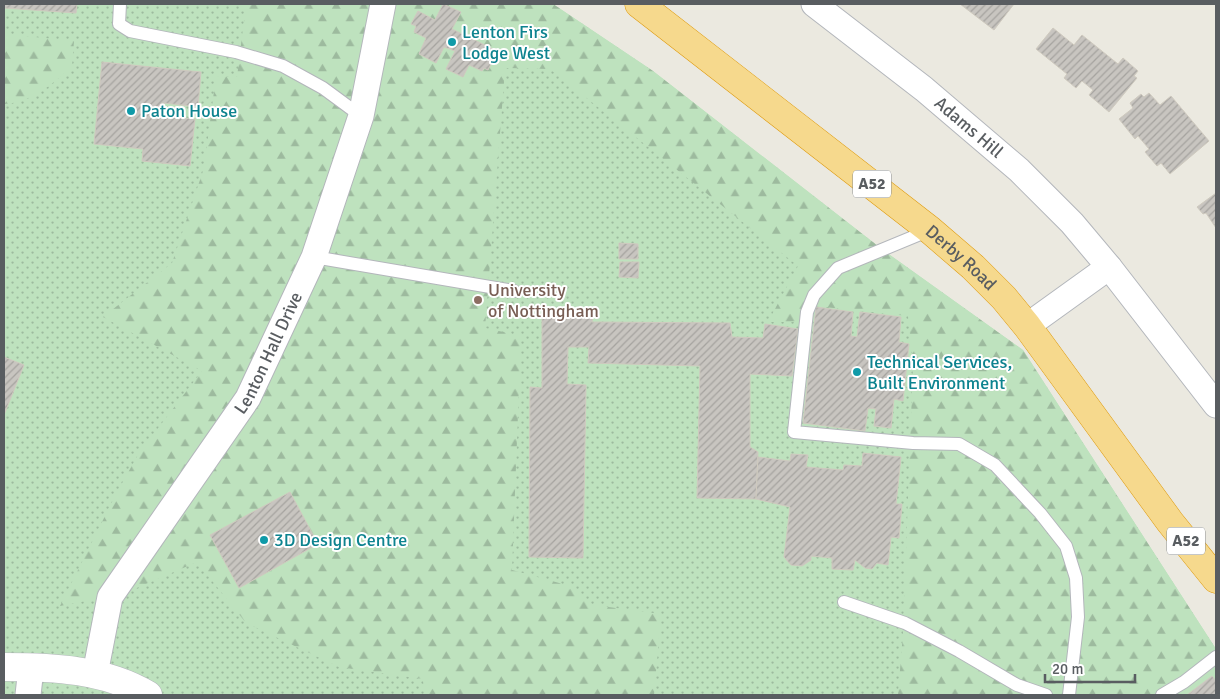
<svg xmlns="http://www.w3.org/2000/svg" width="1220" height="699" viewBox="0 0 1220 699" font-family="Signika,sans-serif">
<style>
.grass{fill:url(#grass-dots)}
.forest{fill:url(#forest-firs)}
.building{fill:url(#building-hatch);stroke:#cfcabf}
.lines{fill:none;stroke-linecap:round;stroke-linejoin:round}
.lane-casing{stroke:#b3b6bb;stroke-width:14}
.street-casing{stroke:#b3b6bb;stroke-width:27}
.secondary-casing{stroke:#b4b7bc;stroke-width:29}
.highway-casing{stroke:#de9a0e;stroke-width:29}
.lane{stroke:#fff;stroke-width:12}
.street{stroke:#fff;stroke-width:25}
.secondary{stroke:#fff;stroke-width:28}
.highway{stroke:#f6d98d;stroke-width:28}
.culture-dot{fill:#0f9aa8;stroke:#fff;stroke-width:2}
.education-dot{fill:#8d6e63;stroke:#fff;stroke-width:2}
.labels{text-anchor:middle;dominant-baseline:central;stroke-width:4;stroke-linejoin:round;paint-order:stroke}
.shield{fill:#fff;stroke:#8b8e90;stroke-width:1}
.shield-label{font-size:16px;font-weight:bold;fill:#595d61}
.culture-label{font-size:18px;fill:#0d838f;stroke:#fff;text-anchor:start}
.street-label{font-size:18px;fill:#595d61;stroke:#fff}
.education-label{font-size:18px;fill:#785e54;stroke:#fff;text-anchor:start}
</style>
<defs>
<pattern id="grass-dots" width="8" height="8" patternUnits="userSpaceOnUse" patternTransform="scale(1.25)"><rect width="8" height="8" fill="#bee2be"/><path d="M2 2h.1M6 6h.1" fill="none" stroke="#9dba9e" stroke-width="1.8" stroke-linecap="round"/></pattern>
<pattern id="forest-firs" width="22" height="20" patternUnits="userSpaceOnUse" patternTransform="scale(1.25)"><rect width="22" height="20" fill="#bee2be"/><path d="M5 1l3.5 6h-7zM16 11l3.5 6h-7z" fill="#9dba9e"/></pattern>
<pattern id="building-hatch" width="6" height="6" patternUnits="userSpaceOnUse" patternTransform="scale(1.25)"><rect width="6" height="6" fill="#c8c5c0"/><path d="M-1 1l2-2M0 6l6-6M5 7l2-2" fill="none" stroke="#a5a39f"/></pattern>
</defs>
<rect width="100%" height="100%" fill="#ebe9e0"/>
<polygon class="grass" points="4,4 553,4 653,71 883,250 1023,350 1216,649 1216,695 4,695"/>
<g class="forest">
<polygon points="246,4 553,4 653,71 883,250 1023,350 1216,649 1216,695 898,695 903,633 913,365 908,316 815,306 812,322 768,322 798,266 550,69 505,68 485,328 521,336 512,570 570,586 593,605 661,614 654,695 424,695 423,679 339,667 246,623 197,562 125,593 60,606 116,494 139,453 202,371 103,317 172,263 204,168 216,76 237,77"/>
<path d="M4,34l70,7 -2,25c-19,18 -41,37 -68,38z"/>
</g>
<g class="building">
<polygon points="4,4 77,4 76,13 4,8"/>
<polygon points="443,4 461,12 452,29 493,49 491,51 496,54 488,70 484,68 482,71 469,65 463,77 446,69 455,51 444,47 436,63 419,54 426,38 414,32 416,26 411,24 418,11 435,20"/>
<polygon points="960,4 1014,4 994,30"/>
<polygon points="1053,28 1074,45 1082,35 1118,64 1123,58 1138,71 1134,76 1137,78 1109,112 1089,95 1093,90 1082,81 1076,88 1064,78 1067,74 1036,49"/>
<polygon points="102,62 201,72 198,107 164,103 163,116 195,119 190,166 142,161 143,149 94,144"/>
<polygon points="1149,93 1160,105 1171,96 1209,141 1170,174 1161,163 1157,166 1145,152 1149,149 1138,136 1135,139 1119,119 1133,108 1130,103 1141,94 1144,97"/>
<polygon points="1216,193 1216,228 1206,213 1203,214 1197,207"/>
<polygon points="619,243 638,244 638,259 619,259"/>
<polygon points="620,262 639,262 638,278 619,277"/>
<polygon points="816,307 853,312 851,336 857,337 860,312 901,317 899,342 909,344 903,401 894,399 891,428 874,426 876,409 868,408 865,431 803,423"/>
<polygon points="593,315 592,322 730,323 732,337 763,338 765,324 798,329 792,376 750,374 750,447 758,452 756,499 697,498 700,366 588,363 589,347 568,347 567,384 586,385 583,558 529,557 530,387 542,388 542,316"/>
<polygon points="4,357 24,365 4,415"/>
<polygon points="863,453 901,457 896,504 902,504 899,538 891,537 888,565 877,563 872,569 865,568 855,560 853,570 832,569 832,558 811,556 811,560 802,566 791,565 784,557 790,507 756,499 758,457 790,461 791,454 808,455 806,467 843,470 844,465 862,466"/>
<polygon points="290,492 318,544 239,588 210,535"/>
<polygon points="1212,676 1216,681 1216,695 1187,695"/>
</g>
<g class="lines">
<g class="lane-casing">
<g id="lane">
<polyline points="120,4 119,24 130,31 236,52 283,66 323,88 361,116"/>
<polyline points="930,230 838,268 814,295 807,312 794,432 913,443 959,444 995,465 1040,513 1066,546 1076,578 1078,617 1069,695"/>
<polyline points="314,257 514,291"/>
<polyline points="844,602 905,623 959,651 1017,685 1046,695"/>
<polyline points="1162,695 1184,682 1216,657"/>
</g>
</g>
<g class="street-casing">
<g id="street">
<path id="s1" d="M814,4l110,85 95,81 53,53 37,44 107,138"/>
<polyline points="1027,326 1109,267"/>
<path id="s2" d="M95,674l15,-77 138,-199 66,-141 47,-141 22,-112"/>
<polyline points="28,695 31,668"/>
</g>
</g>
<g class="secondary-casing">
<path id="secondary" d="M4,667c48,0 101,2 144,28"/>
</g>
<g class="highway-casing">
<g id="highway">
<path id="s3" d="M639,4l291,226 43,37 31,31 23,28 143,196 46,57"/>
</g>
</g>
<use href="#lane" class="lane"/>
<use href="#street" class="street"/>
<use href="#secondary" class="secondary"/>
<use href="#highway" class="highway"/>
</g>
<g class="culture-dot">
<circle cx="452" cy="42" r="5"/>
<circle cx="131" cy="111" r="5"/>
<circle cx="857" cy="372" r="5"/>
<circle cx="264" cy="540" r="5"/>
</g>
<circle class="education-dot" cx="478" cy="300" r="5"/>
<g class="labels">
<g class="shield">
<rect x="853" y="170.5" width="38" height="27" rx="4"/>
<rect x="1167" y="527.5" width="38" height="27" rx="4"/>
</g>
<g class="shield-label">
<text x="872" y="184">A52</text>
<text x="1186" y="541">A52</text>
</g>
<g class="culture-label">
<text x="462" y="32">Lenton Firs<tspan x="462" dy="21">Lodge West</tspan></text>
<text x="141" y="111">Paton House</text>
<text x="867" y="362">Technical Services,<tspan x="867" dy="21">Built Environment</tspan></text>
<text x="274" y="540">3D Design Centre</text>
</g>
<g class="street-label">
<text stroke="none"><textPath href="#s1" startOffset="198">Adams Hill</textPath></text>
<text stroke="none"><textPath href="#s3" startOffset="410">Derby Road</textPath></text>
<text stroke="none"><textPath href="#s2" startOffset="370">Lenton Hall Drive</textPath></text>
</g>
<g class="education-label">
<text x="488" y="290">University<tspan x="488" dy="21">of Nottingham</tspan></text>
</g>
</g>
<rect width="1220" height="699" fill="none" stroke="#595d61" stroke-width="10"/>
<path d="M1045 674v8h90v-8" fill="none" stroke="#595d61" stroke-width="2.5"/>
<text x="1052" y="674" font-size="15" fill="#595d61" stroke="#ffffff" stroke-width="4" paint-order="stroke">20 m</text>
</svg>
